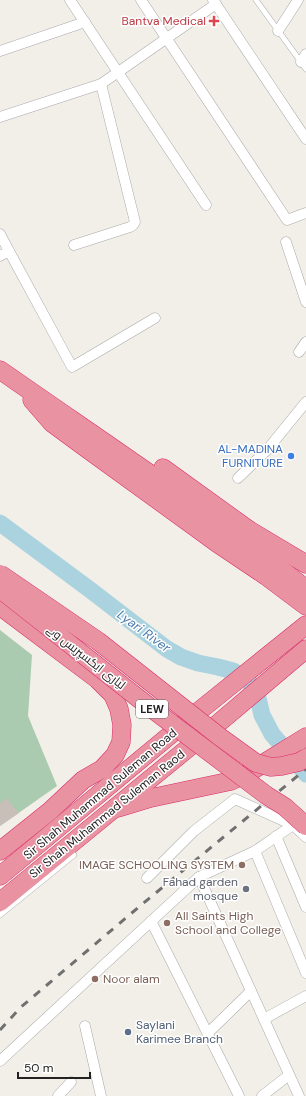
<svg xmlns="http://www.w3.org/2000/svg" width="306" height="1096" viewBox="0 0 306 1096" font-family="'DM Sans',Cairo,sans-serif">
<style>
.cemetery{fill:#aacbaf}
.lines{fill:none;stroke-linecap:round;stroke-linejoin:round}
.river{stroke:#aad3df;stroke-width:17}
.building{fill:#c7bfb8}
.lane-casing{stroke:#a9a9a9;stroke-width:6}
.street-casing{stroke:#a9a9a9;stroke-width:11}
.highway-casing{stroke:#dc2a67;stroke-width:19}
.lane{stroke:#fff;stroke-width:5}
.street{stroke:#fff;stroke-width:10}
.highway{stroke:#e892a2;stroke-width:18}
.rail{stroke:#707070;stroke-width:3;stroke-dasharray:8 8;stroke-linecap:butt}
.highway-bridge-casing{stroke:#dc2a67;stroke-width:19;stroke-linecap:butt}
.highway-bridge{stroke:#e892a2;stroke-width:18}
.health-dot{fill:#e0444e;stroke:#fff;stroke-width:1.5}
.shop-dot{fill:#3f7fe0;stroke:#fff;stroke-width:1.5}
.education-dot{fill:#8d6e63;stroke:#fff;stroke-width:1.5}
.worship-dot{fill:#6b7280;stroke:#fff;stroke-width:1.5}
.service-dot{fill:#5c6f8a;stroke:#fff;stroke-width:1.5}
.labels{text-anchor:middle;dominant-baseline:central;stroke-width:3;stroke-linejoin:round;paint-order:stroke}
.shield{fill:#fff;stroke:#646464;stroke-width:1}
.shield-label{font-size:11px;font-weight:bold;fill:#222}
.health-label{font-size:12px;fill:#be3a42;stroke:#fff;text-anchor:end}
.shop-label{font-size:12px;fill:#366cbe;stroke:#fff;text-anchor:end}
.street-label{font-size:12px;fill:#222;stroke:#fff}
.education-label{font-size:12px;fill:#785e54;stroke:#fff;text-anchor:start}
.worship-label{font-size:12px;fill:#5b616d;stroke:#fff;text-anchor:end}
.service-label{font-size:12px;fill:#4e5e75;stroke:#fff;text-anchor:start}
.water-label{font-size:13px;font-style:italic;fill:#4a7aab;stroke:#fff}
</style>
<rect width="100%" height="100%" fill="#f2efe9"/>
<polygon class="cemetery" points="0,630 32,655 28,716 57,786 0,826"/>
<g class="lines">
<polyline class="river" points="0,523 89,589 167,649 181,657 198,663 218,667 233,671 247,679 257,694 262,715 272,734 306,774"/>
</g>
<polygon class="building" points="6,798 19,813 0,826 0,803"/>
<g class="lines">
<g class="lane-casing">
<g id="lane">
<polyline points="256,0 306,69"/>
<polyline points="0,915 74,855 69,849"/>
</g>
</g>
<g class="street-casing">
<g id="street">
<polyline points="70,0 206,205"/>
<polyline points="141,0 287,220 306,213"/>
<polyline points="213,0 306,139"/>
<polyline points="278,31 298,0"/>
<polyline points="0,51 85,22"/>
<polyline points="301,62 306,54"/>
<polyline points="0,117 101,84 216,4"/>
<polyline points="0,234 9,251 0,256"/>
<polyline points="286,242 306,302"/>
<polyline points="74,245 130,227 133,225 135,222 101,84"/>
<polyline points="9,251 72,367 155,318"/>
<polyline points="299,352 306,342"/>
<polyline points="238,478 267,450 306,402"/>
<polyline points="276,836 306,907"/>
<polyline points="255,851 306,973"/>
<polyline points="199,877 299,1096"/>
<polyline points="147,878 194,831 235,799 293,825 306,837"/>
<polyline points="151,921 239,1096"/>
<polyline points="264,1019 306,996"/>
<polyline points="85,1026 101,1096"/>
<polyline points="208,1033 251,991"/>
<polyline points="0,1061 199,877 255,851 293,825"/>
<polyline points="58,1096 71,1082"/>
<polyline points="262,1096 289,1075"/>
</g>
</g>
<g class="highway-casing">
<g id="highway">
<path d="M0,370c103,72 208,141 306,219"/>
<polyline points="32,400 52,423 86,448 217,543 266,576 306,606"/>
<polyline points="163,468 249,530 306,564"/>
<polyline points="0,606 97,679 113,695 119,709 122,725 121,742 115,755 102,769 83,780 50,811 0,851"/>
<polyline points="118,808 151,798 231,781 248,773 306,737"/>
<polyline points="0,876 199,711 306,625"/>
<polyline points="0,902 215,726 306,649"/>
</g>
</g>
<use href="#lane" class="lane"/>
<use href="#street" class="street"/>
<use href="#highway" class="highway"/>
<polyline class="rail" points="0,1030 21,1007 140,906 306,769"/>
<g class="highway-bridge-casing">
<g id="highway-bridge">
<polyline points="0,574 98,641 220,737 256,763 271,767 282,766 299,762 306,758"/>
<polyline points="0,589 147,705 266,795 285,807 306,826"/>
</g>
</g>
<use href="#highway-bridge" class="highway-bridge"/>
</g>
<path class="health-dot" d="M212 15h4v4h4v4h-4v4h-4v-4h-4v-4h4z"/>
<circle class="shop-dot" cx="291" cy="456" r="4"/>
<g class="education-dot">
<circle cx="242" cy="865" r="4"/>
<circle cx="167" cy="923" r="4"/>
<circle cx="95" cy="979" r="4"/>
</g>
<circle class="worship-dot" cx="246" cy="889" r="4"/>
<circle class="service-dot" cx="128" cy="1032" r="4"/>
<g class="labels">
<rect class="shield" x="136" y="700" width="32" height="18" rx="3"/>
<g class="shield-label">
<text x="152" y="709">LEW</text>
</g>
<g class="health-label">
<text x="206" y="21">Bantva Medical</text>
</g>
<g class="shop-label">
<text x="283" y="449">AL-MADINA<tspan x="283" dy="14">FURNITURE</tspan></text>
</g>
<g class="street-label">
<text transform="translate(86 657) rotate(38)">لیاری ایکسپریس وے</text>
<text transform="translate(100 794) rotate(-40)">Sir Shah Muhammad Suleman Road</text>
<text transform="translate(107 814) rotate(-39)">Sir Shah Muhammad Suleman Raod</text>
</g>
<g class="education-label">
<text x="234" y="865" text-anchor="end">IMAGE SCHOOLING SYSTEM</text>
<text x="175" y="916">All Saints High<tspan x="175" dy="14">School and College</tspan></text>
<text x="103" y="979">Noor alam</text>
</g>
<g class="worship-label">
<text x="238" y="882">Fahad garden<tspan x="238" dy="14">mosque</tspan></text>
</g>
<g class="service-label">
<text x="136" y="1025">Saylani<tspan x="136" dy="14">Karimee Branch</tspan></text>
</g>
<g class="water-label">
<text transform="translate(144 631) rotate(36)">Lyari River</text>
</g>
</g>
<path d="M18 1072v6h72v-6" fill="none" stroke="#222222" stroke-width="2"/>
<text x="24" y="1072" font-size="12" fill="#222222" stroke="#ffffff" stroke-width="3" paint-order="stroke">50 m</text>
</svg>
